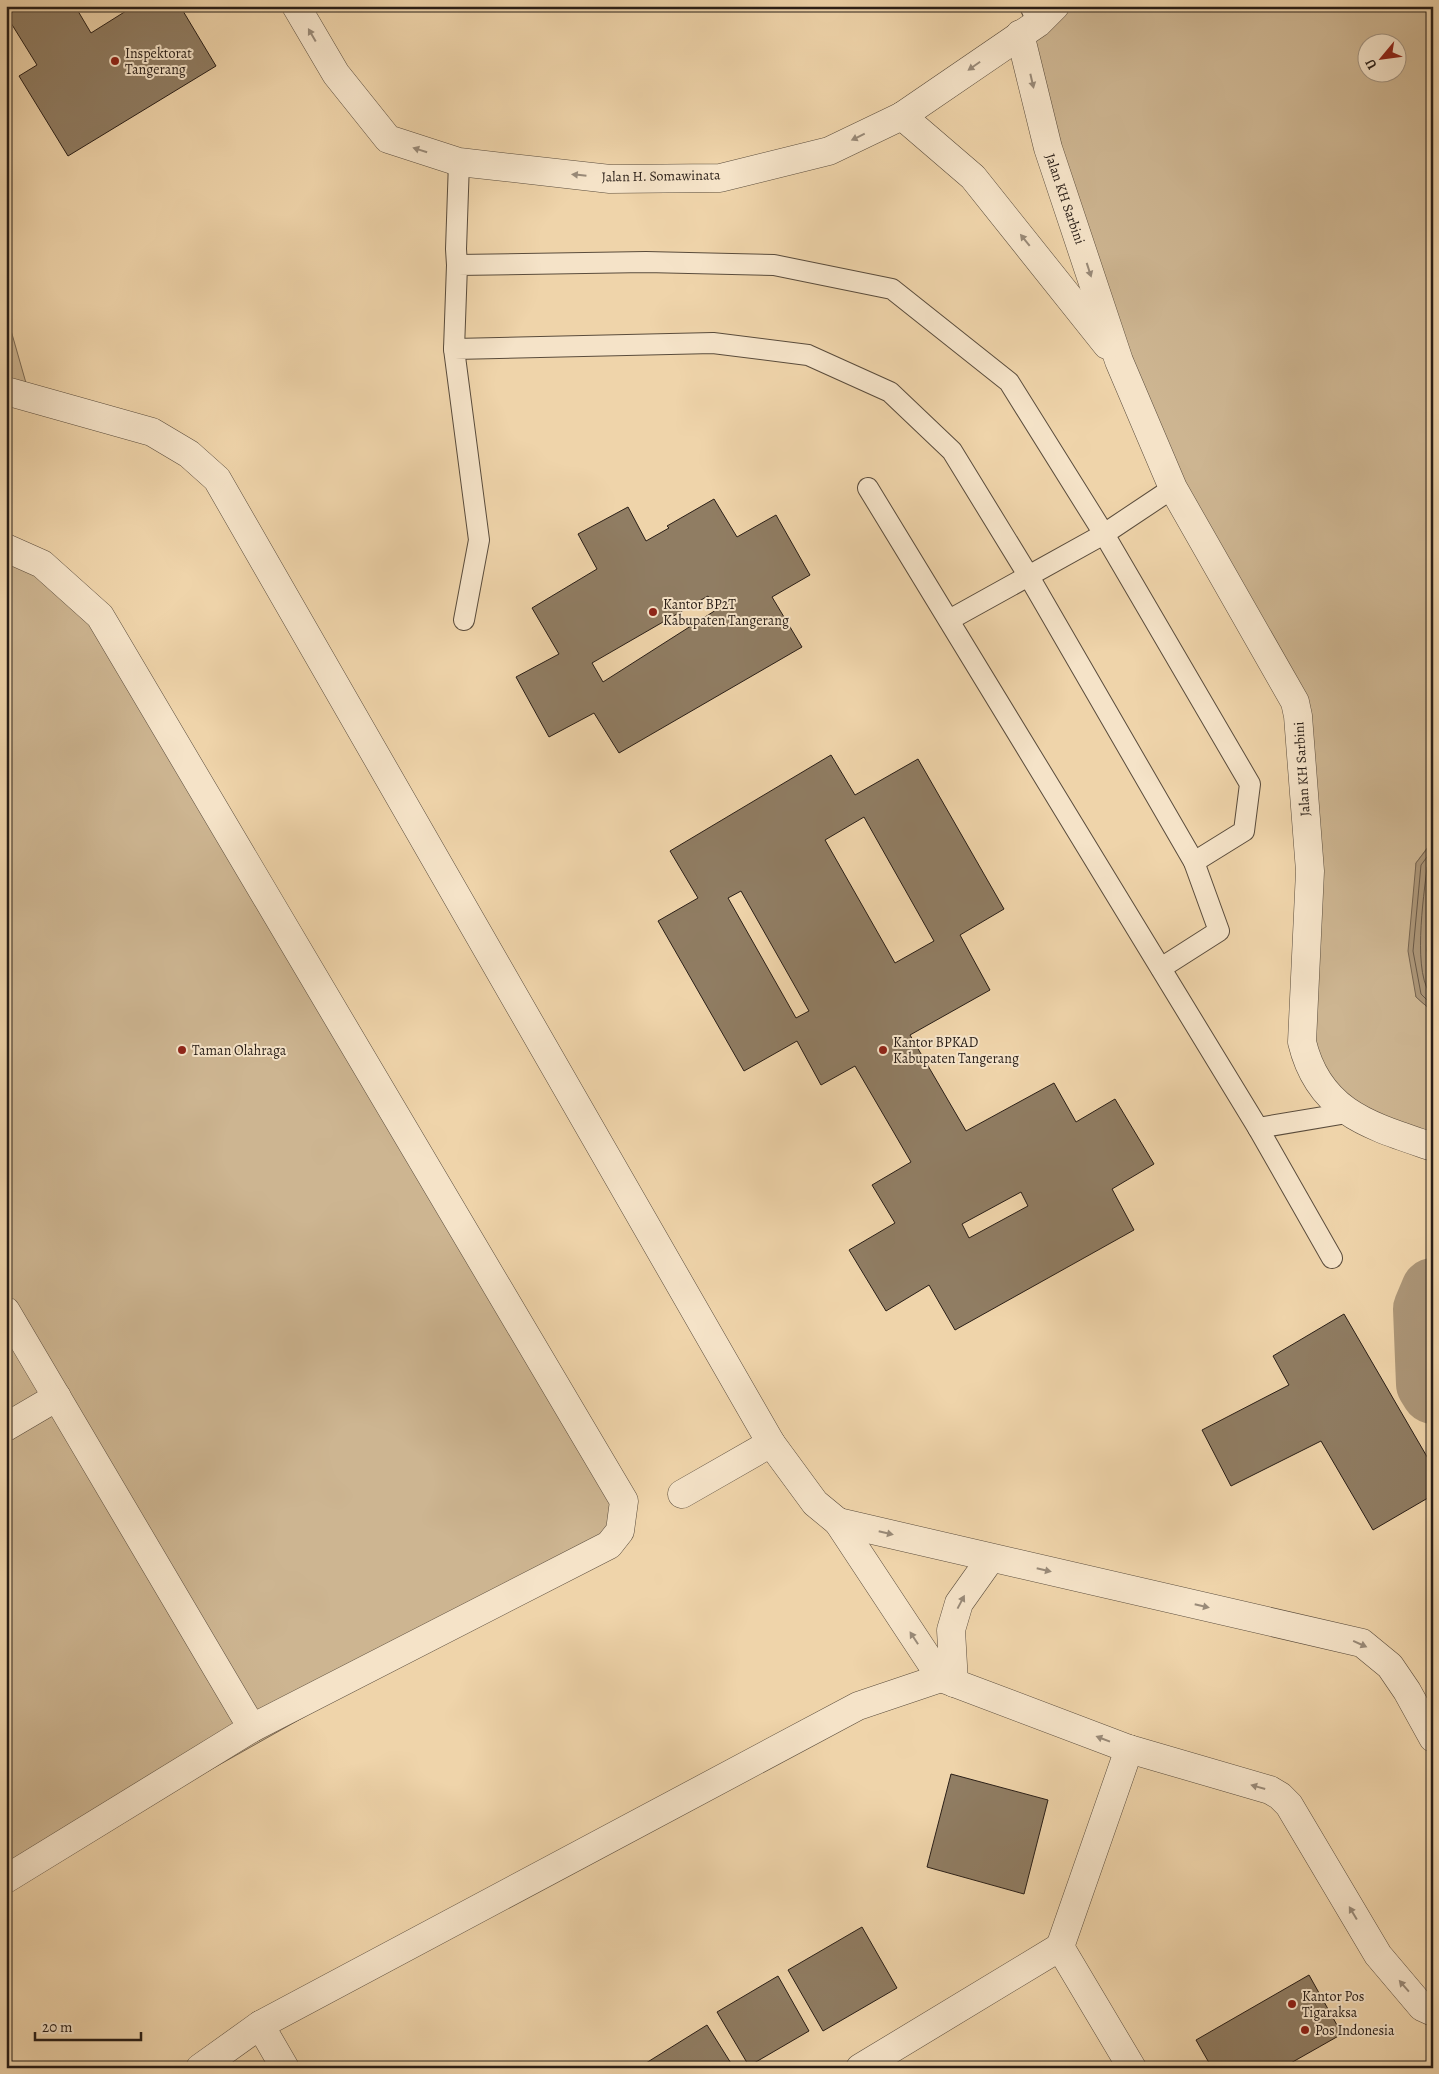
<svg xmlns="http://www.w3.org/2000/svg" width="1439" height="2074" viewBox="0 0 1439 2074" font-family="Alegreya,serif">
<style>
.green{fill:#cdb591;stroke:#7b6a54;fill-rule:evenodd}
.water{fill:#ac9678;stroke:#786651}
.lines{fill:none;stroke-linecap:round;stroke-linejoin:round}
.shore{stroke:#6a5a48;stroke-width:1}
.river{stroke:#ac9678;stroke-width:64}
.building{fill:#907d63;stroke:#291e17;fill-rule:evenodd}
.service-casing{stroke:#5a4c3c;stroke-width:22}
.minor-casing{stroke:#5a4c3c;stroke-width:29}
.service{stroke:#f5e3c8;stroke-width:20}
.minor{stroke:#f5e3c8;stroke-width:28}
.oneway{fill:#998a78}
.poi-dot{fill:#8f2418;stroke:#f5e3c8;stroke-width:2}
.labels{text-anchor:middle;dominant-baseline:central;stroke-width:4;stroke-linejoin:round;paint-order:stroke}
.poi-label{font-size:14px;fill:#291e17;stroke:#f5e3c8;text-anchor:start}
.street-label{font-size:14px;fill:#291e17;stroke:#f5e3c8}
</style>
<rect width="100%" height="100%" fill="#efd4aa"/>
<filter id="stains"><feTurbulence type="fractalNoise" baseFrequency=".004" numOctaves="4"/><feColorMatrix values="0 0 0 0 .2 0 0 0 0 .09 0 0 0 0 .02 0 0 0 .5 -.17"/></filter>
<radialGradient id="worn" r=".72"><stop offset=".6" stop-color="#630" stop-opacity="0"/><stop offset="1" stop-color="#630" stop-opacity=".3"/></radialGradient>
<g class="green">
<path d="M1050,6h383v834l-17,23v134l17,15v133l-118,-66 -17,-363 -125,-228 -153,-454zM1366,42h30v30h-30z"/>
<polygon points="6,313 30,397 6,391"/>
<polygon points="6,548 100,616 615,1484 609,1545 6,1885"/>
</g>
<polygon class="water" points="1433,841 1433,1012 1416,997 1408,951 1416,863"/>
<g class="lines">
<g class="shore">
<polyline points="1433,849 1421,865 1413,951 1421,994 1433,1006"/>
<path d="M1433,860l-6,7c-3,29 -16,110 6,130"/>
<polyline points="1433,888 1427,950 1433,983"/>
</g>
<polyline class="river" points="1433,1290 1425,1309 1428,1384 1433,1392"/>
</g>
<g class="building">
<polygon points="6,6 75,6 91,33 134,6 180,6 216,66 68,156 19,76 37,65 6,15"/>
<path d="M714,499l23,38 39,-22 34,60 -38,22 30,50 -183,106 -25,-40 -45,24 -33,-60 43,-23 -27,-46 65,-39 -19,-35 50,-27 18,34 23,-13 -2,-2zM708,596l8,14 -113,72 -11,-19z"/>
<path d="M831,755l24,40 63,-36 86,150 -44,26 30,55 -80,45 56,96 88,-48 22,39 39,-23 39,65 -42,25 22,41 -179,100 -26,-45 -43,26 -37,-61 46,-27 -23,-38 39,-23 -56,-96 -34,19 -24,-44 -53,30 -86,-150 40,-23 -28,-47zM864,817l70,124 -39,22 -70,-123zM741,891l68,120 -13,7 -68,-120zM1021,1192l7,14 -59,32 -7,-14z"/>
<polygon points="1344,1314 1433,1467 1433,1495 1373,1530 1321,1441 1231,1486 1202,1430 1289,1385 1273,1356"/>
<polygon points="951,1774 1048,1800 1024,1894 927,1867"/>
<polygon points="862,1927 897,1988 823,2031 788,1970"/>
<polygon points="1309,1975 1342,2034 1282,2068 1212,2068 1196,2040"/>
<polygon points="778,1976 809,2031 749,2066 717,2012"/>
<polygon points="707,2025 734,2068 638,2068"/>
</g>
<g class="lines">
<g class="service-casing">
<g id="service">
<polyline points="1030,6 1038,23"/>
<polyline points="457,265 456,249 459,162"/>
<polyline points="454,349 457,265 646,262 774,265 892,289 1009,382 1104,534 1250,784 1244,831 1194,862"/>
<polyline points="868,488 1258,1128 1347,1113"/>
<polyline points="464,620 479,540 454,349 713,343 808,355 890,392 952,451 1028,575 1194,862 1219,931 1161,968"/>
<polyline points="949,620 1104,534 1173,488"/>
<polyline points="1258,1128 1332,1258"/>
</g>
</g>
<g class="minor-casing">
<g id="minor">
<polyline points="296,6 336,74 388,139 459,162 610,179 720,178 829,151 902,116 1038,23 1055,6"/>
<path d="M1020,34l28,114 71,213 54,127 122,214 3,14 12,155 -8,171c17,71 69,84 131,105"/>
<polyline points="902,116 973,177 1107,345"/>
<polyline points="6,391 152,432 189,454 217,479 771,1443 815,1503 838,1522 941,1678 1129,1749 1270,1790 1280,1796 1289,1805 1378,1955 1422,2007 1433,2012"/>
<polyline points="6,548 42,564 100,616 624,1501 620,1531 609,1545 252,1728 6,1879"/>
<polyline points="6,1311 252,1728"/>
<polyline points="6,1427 57,1397"/>
<polyline points="682,1494 771,1443"/>
<polyline points="838,1522 1362,1643 1390,1666 1407,1691 1433,1738"/>
<polyline points="954,1683 951,1630 959,1603 991,1558"/>
<polyline points="1060,1947 1129,1749"/>
<polyline points="260,2025 285,2068"/>
<polyline points="200,2068 260,2025 858,1706 941,1678"/>
<polyline points="860,2068 1060,1947 1132,2068"/>
</g>
</g>
<use href="#service" class="service"/>
<use href="#minor" class="minor"/>
</g>
<defs><path id="oneway-solid" d="M-6-.8H1V-3.2L6.5 0L1 3.2V.8H-6Z" transform="scale(1.25)"/></defs>
<g class="oneway">
<use href="#oneway-solid" transform="translate(312 35) rotate(-120)"/>
<use href="#oneway-solid" transform="translate(974 66) rotate(145)"/>
<use href="#oneway-solid" transform="translate(1032 81) rotate(77)"/>
<use href="#oneway-solid" transform="translate(858 137) rotate(154)"/>
<use href="#oneway-solid" transform="translate(420 150) rotate(-162)"/>
<use href="#oneway-solid" transform="translate(579 175) rotate(-174)"/>
<use href="#oneway-solid" transform="translate(1025 240) rotate(-129)"/>
<use href="#oneway-solid" transform="translate(1089 270) rotate(72)"/>
<use href="#oneway-solid" transform="translate(886 1533) rotate(13)"/>
<use href="#oneway-solid" transform="translate(1044 1570) rotate(13)"/>
<use href="#oneway-solid" transform="translate(961 1602) rotate(-62)"/>
<use href="#oneway-solid" transform="translate(1202 1606) rotate(13)"/>
<use href="#oneway-solid" transform="translate(914 1638) rotate(-123)"/>
<use href="#oneway-solid" transform="translate(1360 1644) rotate(24)"/>
<use href="#oneway-solid" transform="translate(1103 1739) rotate(-159)"/>
<use href="#oneway-solid" transform="translate(1258 1787) rotate(-164)"/>
<use href="#oneway-solid" transform="translate(1353 1913) rotate(-121)"/>
<use href="#oneway-solid" transform="translate(1404 1986) rotate(-131)"/>
</g>
<g class="poi-dot">
<circle cx="115" cy="61" r="5"/>
<circle cx="653" cy="612" r="5"/>
<circle cx="182" cy="1050" r="5"/>
<circle cx="883" cy="1050" r="5"/>
<circle cx="1292" cy="2004" r="5"/>
<circle cx="1305" cy="2030" r="5"/>
</g>
<g class="labels">
<g class="poi-label">
<text x="125" y="53">Inspektorat<tspan x="125" dy="16">Tangerang</tspan></text>
<text x="663" y="604">Kantor BP2T<tspan x="663" dy="16">Kabupaten Tangerang</tspan></text>
<text x="893" y="1042">Kantor BPKAD<tspan x="893" dy="16">Kabupaten Tangerang</tspan></text>
<text x="192" y="1050">Taman Olahraga</text>
<text x="1302" y="1996">Kantor Pos<tspan x="1302" dy="16">Tigaraksa</tspan></text>
<text x="1315" y="2030">Pos Indonesia</text>
</g>
<g class="street-label">
<text transform="translate(661 176) rotate(-1)">Jalan H. Somawinata</text>
<text transform="translate(1065 199) rotate(71)">Jalan KH Sarbini</text>
<text transform="translate(1302 769) rotate(-94)">Jalan KH Sarbini</text>
</g>
</g>
<rect width="1439" height="2074" fill="none" stroke="#efd4aa" stroke-width="25"/>
<rect x="8" y="8" width="1424" height="2059" fill="none" stroke="#291e17" stroke-width="2.5"/>
<rect x="12" y="12" width="1414" height="2049" fill="none" stroke="#291e17"/>
<g transform="translate(1382 58) rotate(241)"><circle r="24" fill="#f5e3c8" stroke="#a39481"/>
<path d="M0-4L9 19L0 12L-9 19Z" fill="#8f2418"/>
<text y="-8" font-size="14" font-weight="bold" text-anchor="middle" fill="#291e17">U</text>
</g>
<path d="M35 2032v8h106v-8" fill="none" stroke="#291e17" stroke-width="2.5"/>
<text x="42" y="2032" font-size="15" fill="#291e17" stroke="#f5e3c8" stroke-width="4" paint-order="stroke">20 m</text>
<rect width="100%" height="100%" filter="url(#stains)"/>
<rect width="100%" height="100%" fill="url(#worn)"/>
</svg>
